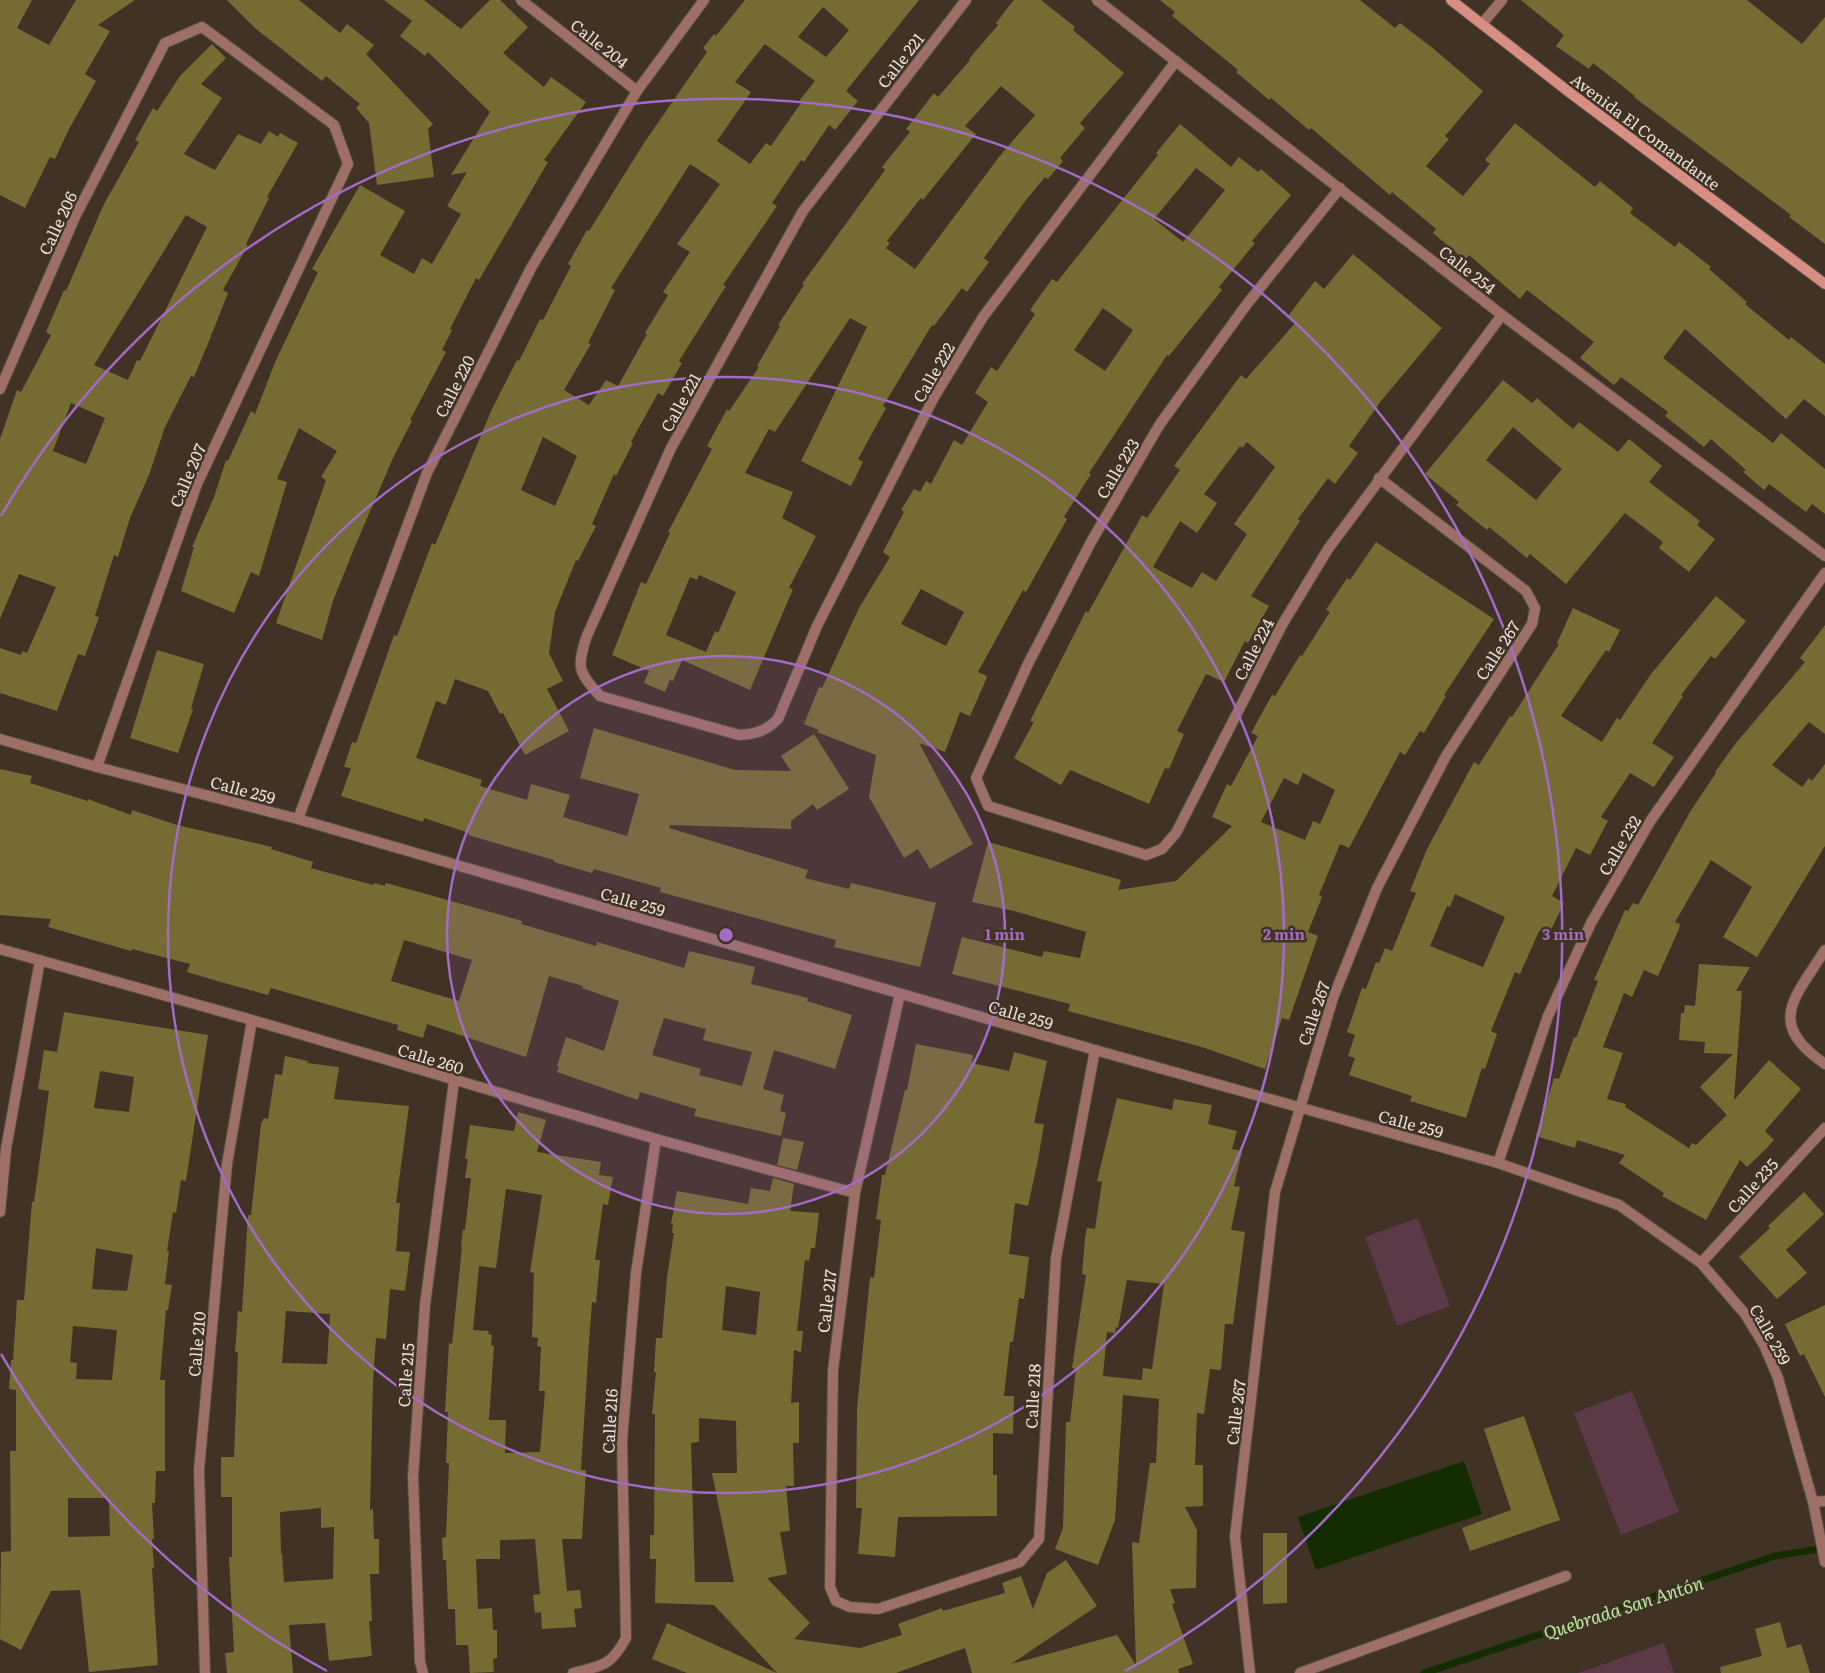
<svg xmlns="http://www.w3.org/2000/svg" width="1825" height="1673" viewBox="0 0 1825 1673" font-family="Literata,serif">
<style>
.green{fill:#5b3946}
.water{fill:#132d00}
.lines{fill:none;stroke-linecap:round;stroke-linejoin:round}
.stream{stroke:#132d00;stroke-width:7}
.building{fill:#756c33;fill-rule:evenodd}
.lane-casing{stroke:#5b4e42;stroke-width:12}
.street-casing{stroke:#5b4e42;stroke-width:12}
.secondary-casing{stroke:#5b4e42;stroke-width:12}
.lane{stroke:#9e6f67;stroke-width:10}
.street{stroke:#9e6f67;stroke-width:10}
.secondary{stroke:#d88e82;stroke-width:10}
.ring{fill:none;stroke:#a26bc8;stroke-width:2.5}
.labels{text-anchor:middle;dominant-baseline:central;stroke-width:5;stroke-linejoin:round;paint-order:stroke}
.street-label{font-size:16px;fill:#e9e0d8;stroke:#403225}
.water-label{font-size:18px;font-style:italic;fill:#b8e69d;stroke:#403225}
.centre{fill:#a26bc8;stroke:#403225;stroke-width:2.5}
.ring-label{font-size:15px;text-anchor:middle;font-weight:bold;fill:#a26bc8;stroke:#403225;stroke-width:5;stroke-linejoin:round;paint-order:stroke}
</style>
<rect width="100%" height="100%" fill="#403225"/>
<g class="green">
<polygon points="1418,1218 1450,1306 1397,1326 1365,1237"/>
<polygon points="1632,1391 1679,1512 1621,1535 1574,1413"/>
<polygon points="1664,1643 1674,1673 1578,1673"/>
</g>
<polygon class="water" points="1464,1461 1482,1514 1316,1570 1298,1517"/>
<g class="lines">
<polyline class="stream" points="1424,1673 1775,1556 1825,1548"/>
</g>
<g class="building">
<polygon points="0,0 32,0 17,28 49,45 76,0 135,0 98,25 110,31 85,74 96,81 68,131 55,159 50,157 25,208 0,195"/>
<polygon points="227,0 299,0 340,33 347,24 374,45 366,54 433,124 428,129 434,177 377,185 369,123 356,108 360,104 326,76 322,81 255,28"/>
<polygon points="384,0 424,0 461,29 490,0 500,0 528,27 503,53 544,87 551,77 586,102 544,160 548,162 479,280 476,278 450,329 452,330 442,350 446,352 410,420 412,421 393,458 353,551 333,601 322,640 276,623 326,480 321,477 337,451 299,428 277,479 287,482 259,576 251,572 234,613 181,591 194,547 192,547 214,497 226,460 228,461 251,411 255,414 276,360 318,272 312,269 360,185 405,211 380,255 414,274 422,258 432,264 461,214 447,206 467,172 451,175 490,112 428,52 425,56 400,36 412,21"/>
<path d="M745,0h174l-73,91 12,10 -23,29 -6,-5 -25,37 -3,-2 -29,43 5,3 -54,79 3,1 -47,75 3,2 -19,33 -5,-3 -27,49 2,1 -17,33 -2,-2 -22,50 4,2 -18,35 -2,-1 -21,52 -6,41 14,28 -16,8 22,42 -44,24 -22,-42 -3,1 -12,-23 -33,-12 -9,26 -10,-4 -20,57 66,22 -2,6 47,14 4,-16 39,11 -7,22 64,19 12,-42 -59,-16 14,-50 141,42 56,1 -10,-15 33,-22 35,55 -32,21 -4,-6 -22,17v8l-121,-4 -1,3 139,42 -3,8 44,11 2,-6 85,20 -16,64 -86,-20 2,-7 -176,-48 1,-4 -67,-19 -2,4 -38,-11v-2l-86,-25 1,-2 -45,-15 -1,4 -82,-26 10,-28 -7,-1 8,-25 4,1 38,-108 3,1 35,-93 3,2 57,-136 25,-49 2,1 21,-42 3,1 28,-54 -3,-2 19,-34 2,1 55,-88 63,-91 -4,-4 11,-14 2,2zM823,7l26,23 -23,27 -28,-20zM765,44l50,37 -16,20 2,2 -30,43 -5,-3 -16,21 -33,-23 34,-49 -16,-10zM690,164l30,20 -43,60 13,8 -27,40 5,3 -23,38 2,1 -29,52 -12,-6 -17,25 -25,-15 27,-46 -3,-1 27,-53 -4,-2zM543,437l34,19 -22,50 -34,-16z"/>
<path d="M1014,0h27l34,27 -2,3 51,43 -44,50 5,5 -25,30 3,3 -15,18 -3,-2 -19,23 -42,58 5,4 -22,30 -5,-4 -28,38 -2,-1 -49,81 3,2 -28,51 5,3 -12,24 -50,-25 66,-134 -17,-9 -75,114 -6,-3 -24,44 48,19 -11,26 34,18 -27,52 4,1 -43,101 -68,-30 -9,21 -3,-1 -5,12 -21,-9 5,-12 -37,-16 29,-73 5,2 24,-51 -2,-1 44,-83 -5,-3 20,-37 2,2 30,-44 -2,-1 23,-40 -2,-1 26,-40 -2,-1 83,-114 -3,-3 28,-35 -4,-3 28,-36 4,4 32,-37 -1,-1 29,-34 -2,-2zM1001,86l34,29 -36,42 -84,112 -29,-21 4,-5 -3,-2 34,-43 2,2 53,-66 -11,-8zM699,575l37,17 -18,41 -3,-2 -9,21 -40,-17 24,-58 7,3z"/>
<polygon points="1160,0 1360,0 1395,28 1400,23 1435,50 1483,91 1445,136 1449,139 1426,166 1463,196 1490,164 1485,160 1515,123 1595,187 1600,181 1633,208 1630,213 1675,247 1679,242 1711,267 1709,269 1747,302 1745,304 1789,340 1791,337 1825,364 1825,416 1804,399 1786,419 1685,329 1663,358 1773,443 1781,433 1825,469 1825,514 1812,504 1806,512 1769,484 1764,490 1743,472 1746,470 1711,439 1704,447 1665,416 1668,412 1621,377 1614,385 1580,358 1594,342 1527,290 1520,299 1469,255 1465,260 1433,233 1436,229 1392,192 1390,195 1311,128 1309,130 1271,98 1269,100 1236,72 1238,70 1172,16 1175,12"/>
<polygon points="1521,0 1747,0 1802,44 1825,17 1825,244 1789,217 1791,215 1634,97 1635,96 1593,63 1589,69 1556,46 1564,35"/>
<path d="M212,44l14,14 -25,26 21,14 -38,56 31,16 23,-36 23,10 8,-13 9,6 2,-4 18,10 -31,54 2,1 -23,46 2,1 -25,45 5,3 -19,48 -15,36 -3,-1 -26,51 -16,48 -19,43 -12,39 -4,-2 -19,61 4,1 -14,39 -7,-2 -21,57 -57,-18v-45l21,7 1,-4 5,2 29,-66 -37,-13 -19,45v-180l17,-49 4,2 30,-57 -5,-3 18,-42 2,1 38,-87 35,-62 -4,-2 18,-32 4,3 23,-35zM186,215l21,12 -67,134 -3,-1 -9,20 -34,-15zM71,403l34,15 -19,46 -33,-13z"/>
<path d="M1180,124l51,43 8,-10 19,15 3,-3 30,26 -39,46 3,2 -36,44 3,3 -53,66 -2,-1 -78,118 2,1 -27,43 3,2 -41,73 -3,-2 -45,82 9,4 -2,6 -15,34 -10,-4 -15,40 -26,-9 54,101 -43,25 -12,-20 -14,9 -35,-61 7,-42 -59,-23 2,-2 -15,-6 15,-37 3,1 37,-80 31,-51 -7,-5 21,-40 -3,-2 13,-21 6,3 6,-11 5,3 23,-44 8,5 26,-43 -13,-9 16,-26 6,4 38,-57 -5,-4 22,-31 5,3 101,-127 -2,-2zM1196,168l29,22 -42,52 -29,-23zM1103,308l30,22 -28,41 -31,-21zM921,589l43,23 -18,34 -45,-22z"/>
<path d="M1353,254l89,74 -61,73 -32,45 9,7 -23,31 -7,-6 -30,41 2,2 -13,20 -36,55 18,10 -21,37 -3,-2 -21,41 -18,-8 -29,57 7,3 -15,35 -4,-1 -16,36 -79,-34 -9,15 -47,-27 20,-36 -4,-1 56,-110 2,2 54,-98 5,3 33,-48 -6,-4 67,-91 5,4 50,-57 -8,-6 27,-35 9,8zM1247,442l28,25 -41,57 13,10 -31,47 -14,-9 -10,16 -39,-21 27,-46 17,12 20,-30 -13,-9 36,-48 2,2z"/>
<path d="M1503,380l29,23 5,-5 36,31 6,-7 39,30 11,-13 33,27 -13,16 51,39 -3,4 18,14 -26,33 -30,-24 4,-6 -38,-29 -59,71 -36,-30 -3,4 -38,-31 -2,3 -31,-25 3,-3 -34,-28zM1513,427l49,42 -26,31 -50,-40z"/>
<path d="M1376,542l118,77 -50,76 2,1 -22,37 -4,-2 -15,24 -5,-3 -51,96 -9,-4 -21,51 3,2 -14,35 10,4 -29,84 -7,-2 -17,51 -63,-22 -134,-36 2,-7 -118,-30 10,-37 80,20 2,-6 36,7 6,-26 -72,-21 -42,-9 16,-60 133,38 -3,10 58,-9 56,-55 -20,-9 15,-33 4,2 27,-50 -7,-3 21,-38 3,1 25,-41 2,1 28,-44 -4,-2 21,-32 3,2zM1303,773l32,17 -15,34 -7,-3 -8,19 -44,-18 23,-44 14,7z"/>
<path d="M1716,596l30,25 -31,38 -4,-3 -30,39 2,1 -31,47 22,14 -20,30 -24,-14 -29,44 7,4 -18,34 -14,-7 -24,48 12,7 -16,33 -9,-5 -19,43 -5,-2 -24,59 6,3 -12,35 -3,-1 -16,50 -56,-17 2,-5 -63,-21 6,-17 -7,-2 7,-21 -8,-3 15,-44 4,1 10,-27 3,1 6,-15 7,3 24,-58 -6,-2 17,-42 47,-87 5,3 31,-49 2,1 47,-73 -2,-1 16,-35 47,22 -11,22 -3,-2 -45,66 41,26 15,-24 3,2 31,-46zM1455,894l50,23 -22,50 -53,-21 17,-40 3,1z"/>
<polygon points="1825,625 1825,734 1809,722 1772,765 1802,787 1809,778 1812,781 1825,764 1825,846 1757,957 1723,937 1752,887 1711,860 1675,922 1680,924 1679,929 1658,976 1644,970 1632,997 1624,993 1603,1047 1623,1053 1607,1099 1626,1104 1625,1107 1689,1148 1692,1143 1696,1145 1727,1115 1700,1087 1733,1054 1704,1053 1705,1042 1679,1040 1681,1013 1684,1013 1685,1005 1695,1006 1699,964 1750,967 1736,991 1742,991 1734,1100 1769,1060 1801,1089 1765,1131 1774,1140 1767,1148 1747,1167 1740,1160 1706,1220 1662,1196 1664,1193 1619,1163 1625,1155 1577,1140 1575,1148 1536,1136 1554,1078 1559,1079 1574,1037 1576,1038 1598,981 1594,980 1625,910 1628,911 1633,903 1638,905 1690,812 1716,773 1715,772 1736,743 1805,662 1800,658"/>
<polygon points="157,650 204,664 191,708 193,709 178,753 130,738"/>
<path d="M0,769l32,7 -2,7 58,18v-2l43,16 1,-5 45,15 95,22 -1,2 42,13 -2,6 62,17 1,-2 11,3 1,-3 33,9 103,29 -1,3 75,22 1,-4 87,26 5,-17 66,16 -4,17 57,14 -1,3 45,14 -17,54 -61,-19 -11,39 21,6 -4,16 6,2 -5,23 -87,-20 2,-7 -56,-17 -2,8 -81,-28 2,-6h-2l9,-29 38,14 15,-50 -37,-13 1,-2 -34,-10 -23,81 -99,-33 -4,14 -26,-8 1,-5 -127,-37 -3,7 -44,-12 -37,-11 3,-8 -58,-15 -1,2 -83,-24 3,-8 -51,-4zM404,940l68,20 -13,41 -68,-20zM664,1018l42,11 -3,11 49,12 -10,34 -43,-11 2,-6 -49,-14z"/>
<path d="M64,1012l144,23 -22,146 -5,-1 -5,33 -3,-1 -6,39h2l-4,33 7,1 -4,25h-2l-6,70h5v91h-9l-1,32h-3l2,36h-2l2,29h-2l6,97 -69,7 -9,-82 -29,1 -30,59 -21,-11 1,-87 10,-1 -1,-100h6v-61l-7,-1 2,-29h2l4,-60h7l8,-98h2l15,-111 -11,-2 6,-39 13,2zM100,1071l34,6 -5,35 -35,-4zM96,1248l37,7 -6,36 -35,-2zM73,1326l44,4 -5,50 -36,-1 1,-16 -7,-1zM68,1498h41l1,38 -42,1z"/>
<polygon points="916,1044 973,1055 972,1063 1009,1071 1014,1052 1047,1061 1034,1123 1044,1124 1038,1160 1028,1206 1015,1203 1009,1254 1029,1257 1024,1299 1019,1298 1013,1342 1010,1342 1004,1396 1014,1396 1013,1434 993,1433 993,1475 997,1475 997,1516 898,1517 895,1557 858,1554 862,1508 856,1508 857,1408 870,1277 874,1278 881,1220 876,1219 881,1184 882,1175 885,1175 905,1090 907,1090"/>
<path d="M285,1056l23,5 -1,2 32,4 -5,32 75,7 -13,97h4l-4,48 14,1 -5,39 -15,-2 -4,50 -10,-1 -3,45 -3,127 3,-1 1,30h5v35h-9l2,47h-3l3,35 -43,5 -4,-38 -36,2 4,48h-66l-2,-20 9,-1 -5,-95h3v-60h-11v-40h13l4,-105h-3l3,-41 4,1 6,-97h3l10,-91 3,-6 4,1 7,-45 7,1zM286,1311l44,3 -3,50 -45,-1zM321,1508v20l13,-1 -1,52 -49,3 -2,-29h-1l-1,-41z"/>
<path d="M1117,1098l55,12 2,-11 38,6 -4,19 29,7 -5,18 10,2 -8,35 6,1 -9,43 14,2 -12,92h-8l-4,46 -11,-1 -6,45 -7,-1 -2,52h8v41l-18,1 12,23 -1,58 -26,1 5,14 -3,1 21,60 -15,5 1,4h-207l-7,-25 -69,25h-119l-63,-68 -59,-2 1,-44h-6v-24h4l1,-121h-3l4,-42h-2l2,-34h6l5,-61 7,-44h-2l1,-9h-2l6,-33 71,13 3,-16 19,3 3,-13 21,6 -4,27 29,2 -4,35h-4l-2,13 -4,-1 -8,71h6l-2,21 -7,-2 -3,53 8,-1v41h-6l1,43h-8l4,45 -10,1 7,42 -20,4 43,45 -16,16 66,9 42,-13 -4,-11 44,-16 1,3 62,-18 -3,-10 19,-7 12,33 14,-36 19,-13 31,46 -86,58 106,-29 19,30 -4,-123 7,1 11,-80h6l3,-64 -36,-4 -8,125 -17,45 -43,-16 8,-21 3,-106h4l6,-53 -4,-1 14,-93 -4,-1 3,-36 2,-10 8,1 7,-47 -5,-1zM1127,1280l37,4 -12,85 -9,-1 -1,12 -39,-4 4,-44 8,1 1,-6 2,1zM726,1286l34,6 -4,43 -34,-5zM699,1418l37,3 1,52h-25l22,109h-39l-4,-139 8,-1z"/>
<path d="M518,1112l28,8 -9,32 64,10 -2,13 14,2 -5,28 -5,-1 -8,56h5l-4,43 -4,-1 -3,40 -8,128h5l-4,69h-20l5,52 13,-1 2,18 -8,1 2,18 -34,2 -1,-17 -6,1 -2,-18 7,-1 -5,-55 -35,1v19h-24l2,50 14,-1 1,22h4v28l-4,1 1,13 -24,1 -2,-28h-12l-1,-36h-7l-2,-49h-3l-1,-22 4,-1 3,-74h-3l2,-51h-3l4,-69 3,1 10,-97h-1l2,-18 2,1 6,-52h-6l3,-19h-3l5,-34 44,6zM506,1189l36,6 -12,77 4,1 -2,64 6,1 -1,8 4,1 -2,44h6l-5,61 -35,1 1,-33h-17l5,-74 -3,-1 1,-10 -4,-1 1,-3 -16,-1 6,-64 17,2z"/>
<polygon points="783,1138 804,1142 797,1170 777,1165"/>
<polygon points="1804,1192 1824,1214 1786,1250 1807,1273 1777,1299 1739,1257 1770,1228 1768,1226"/>
<polygon points="1825,1305 1825,1397 1804,1354 1800,1356 1785,1324"/>
<polygon points="1524,1416 1560,1520 1470,1551 1462,1528 1511,1510 1484,1429"/>
<polygon points="1263,1533 1287,1533 1287,1603 1263,1604"/>
<polygon points="1780,1622 1787,1648 1801,1644 1810,1673 1721,1673 1720,1667 1762,1656 1755,1629"/>
<polygon points="667,1623 777,1673 687,1673 652,1659"/>
</g>
<g class="lines">
<g class="lane-casing">
<polyline id="lane" points="1300,1673 1566,1576"/>
</g>
<g class="street-casing">
<g id="street">
<polyline points="521,0 637,91"/>
<path d="M966,0l-163,211 -132,237 -85,190c-9,31 -8,33 14,58l139,39c17,-1 27,-4 39,-16l39,-93 116,-227 50,-82 193,-256"/>
<polyline points="1097,0 1502,315 1825,556"/>
<polyline points="1482,24 1502,0"/>
<polyline points="1340,188 1247,304 1160,424 1091,542 1028,664 976,778 988,806 1146,855 1162,849 1176,833 1282,625 1328,549 1502,315"/>
<polyline points="0,389 75,217 165,43 202,27 334,125 348,164 197,484 97,767"/>
<polyline points="0,739 97,767 298,819 1095,1050 1498,1163 1619,1205 1701,1263 1745,1314 1764,1345 1778,1378 1813,1502 1825,1562"/>
<polyline points="298,819 427,473 531,268 637,91 704,0"/>
<polyline points="0,949 252,1020 656,1139 855,1193"/>
<path d="M1825,950c-30,48 -60,73 0,114"/>
<polyline points="900,994 855,1193 833,1370 830,1587 836,1601 850,1607 878,1609 1020,1562 1039,1539 1056,1258 1095,1050"/>
<polyline points="1498,1163 1548,1016 1591,923 1651,820 1825,573"/>
<polyline points="0,1212 6,1149 40,960"/>
<polyline points="1701,1263 1825,1128"/>
<polyline points="1813,1502 1825,1501"/>
<polyline points="205,1673 199,1470 227,1164 252,1020"/>
<polyline points="423,1673 420,1662 413,1477 425,1305 454,1081"/>
<path d="M573,1673c29,-7 38,-7 53,-35l-4,-197 14,-168 20,-134"/>
<polyline points="1250,1673 1235,1537 1275,1192 1333,998 1377,888 1446,756 1532,624 1535,608 1526,591 1379,478"/>
</g>
</g>
<g class="secondary-casing">
<polyline id="secondary" points="1451,0 1569,92 1825,284"/>
</g>
<use href="#lane" class="lane"/>
<use href="#street" class="street"/>
<use href="#secondary" class="secondary"/>
</g>
<circle cx="726" cy="935" r="279" fill="#a26bc8" fill-opacity=".12"/>
<g class="ring">
<circle cx="726" cy="935" r="279"/>
<circle cx="726" cy="935" r="558"/>
<path d="M327 1671A837 837 0 0 1 1 1354M1 516A837 837 0 1 1 1125 1671"/>
</g>
<g class="labels">
<g class="street-label">
<text transform="translate(600 43) rotate(38)">Calle 204</text>
<text transform="translate(900 60) rotate(-52)">Calle 221</text>
<text transform="translate(1646 131) rotate(37)">Avenida El Comandante</text>
<text transform="translate(57 223) rotate(-65)">Calle 206</text>
<text transform="translate(1468 269) rotate(38)">Calle 254</text>
<text transform="translate(933 372) rotate(-60)">Calle 222</text>
<text transform="translate(454 386) rotate(-63)">Calle 220</text>
<text transform="translate(680 402) rotate(-61)">Calle 221</text>
<text transform="translate(1117 468) rotate(-59)">Calle 223</text>
<text transform="translate(187 475) rotate(-67)">Calle 207</text>
<text transform="translate(1253 649) rotate(-63)">Calle 224</text>
<text transform="translate(1497 650) rotate(-57)">Calle 267</text>
<text transform="translate(243 789) rotate(15)">Calle 259</text>
<text transform="translate(1619 845) rotate(-59)">Calle 232</text>
<text transform="translate(633 901) rotate(16)">Calle 259</text>
<text transform="translate(1313 1013) rotate(-71)">Calle 267</text>
<text transform="translate(1021 1014) rotate(16)">Calle 259</text>
<text transform="translate(431 1058) rotate(17)">Calle 260</text>
<text transform="translate(1411 1123) rotate(15)">Calle 259</text>
<text transform="translate(1752 1185) rotate(-48)">Calle 235</text>
<text transform="translate(826 1301) rotate(-83)">Calle 217</text>
<text transform="translate(1771 1334) rotate(61)">Calle 259</text>
<text transform="translate(196 1344) rotate(-85)">Calle 210</text>
<text transform="translate(405 1375) rotate(-86)">Calle 215</text>
<text transform="translate(1032 1396) rotate(-87)">Calle 218</text>
<text transform="translate(1235 1412) rotate(-83)">Calle 267</text>
<text transform="translate(609 1421) rotate(-87)">Calle 216</text>
</g>
<g class="water-label">
<text transform="translate(1623 1607) rotate(-18)">Quebrada San Antón</text>
</g>
</g>
<circle cx="726" cy="935" r="8" class="centre"/>
<g class="ring-label">
<text x="1005" y="940">1 min</text>
<text x="1284" y="940">2 min</text>
<text x="1563" y="940">3 min</text>
</g>
</svg>
